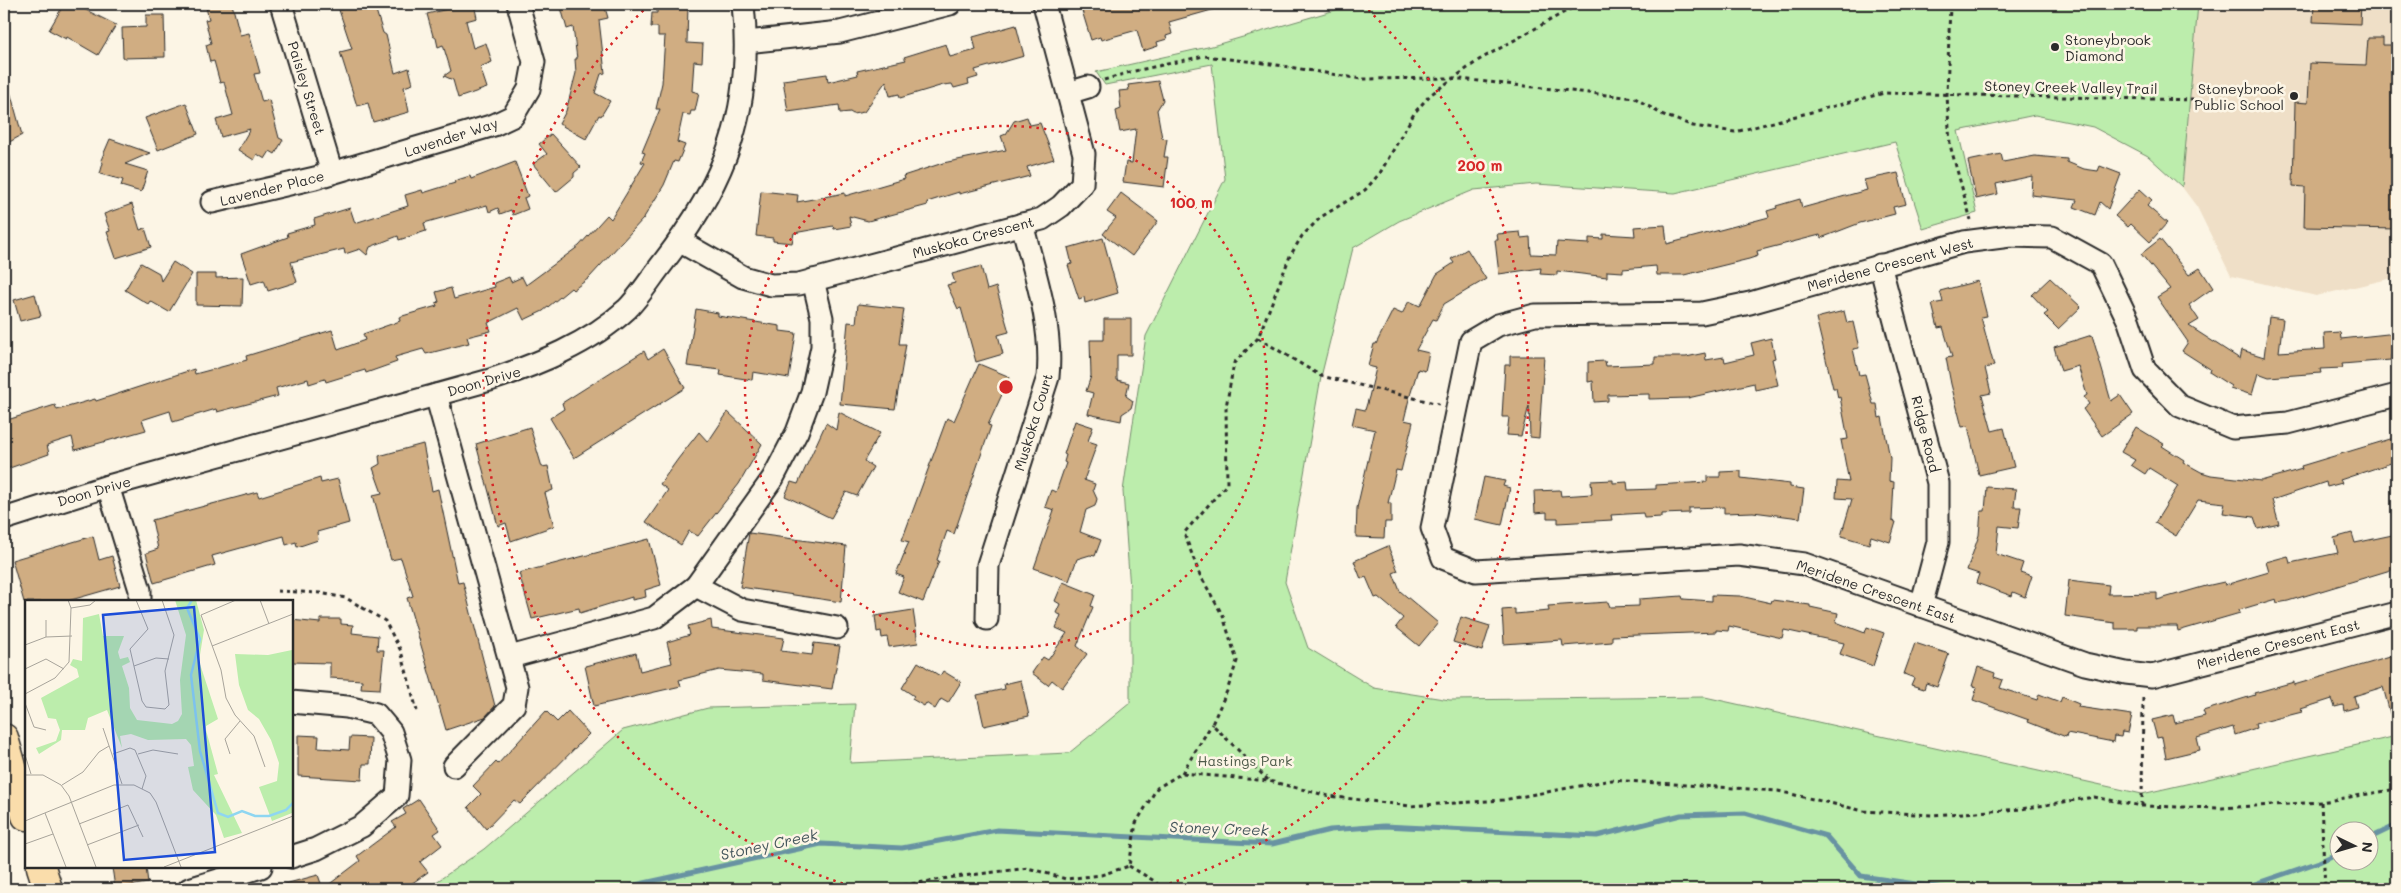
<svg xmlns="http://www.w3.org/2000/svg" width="2401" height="893" viewBox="0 0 2401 893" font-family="Mali,sans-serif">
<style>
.built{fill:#efdfc7}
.green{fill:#bcedac;stroke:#748c6c;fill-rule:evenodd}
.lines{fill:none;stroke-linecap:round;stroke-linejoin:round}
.stream{stroke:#6792a2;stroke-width:5}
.building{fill:#d0ad82;stroke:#2b2b2b}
.minor-casing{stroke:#2b2b2b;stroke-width:25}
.major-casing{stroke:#2b2b2b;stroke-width:31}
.path{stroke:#2b2b2b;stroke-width:3;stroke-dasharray:4 4;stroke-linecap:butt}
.minor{stroke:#fcf5e5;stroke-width:21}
.major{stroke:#faddab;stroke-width:28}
.ring{fill:none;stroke:#d62828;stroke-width:2.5;stroke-dasharray:2.5 5}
.poi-dot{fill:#2b2b2b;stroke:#fcf5e5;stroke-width:2}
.labels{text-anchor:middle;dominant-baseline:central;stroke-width:5;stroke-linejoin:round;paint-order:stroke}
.poi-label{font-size:14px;fill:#2b2b2b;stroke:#fcf5e5;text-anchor:start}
.street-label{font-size:14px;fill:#2b2b2b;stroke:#fcf5e5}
.park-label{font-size:14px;fill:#4f5c4b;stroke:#fcf5e5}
.water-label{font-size:15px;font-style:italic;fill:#44565c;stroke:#fcf5e5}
.inset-river{fill:none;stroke:#8fd6f1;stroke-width:2.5}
.inset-road{fill:none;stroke:#a8a49b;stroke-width:1}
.view{fill:#1d4ed8;fill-opacity:0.15;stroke:#1d4ed8;stroke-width:2.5}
.inset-edge{fill:none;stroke:#2b2b2b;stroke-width:2.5}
.centre{fill:#d62828;stroke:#fcf5e5;stroke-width:2.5}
.ring-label{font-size:15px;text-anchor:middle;font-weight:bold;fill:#d62828;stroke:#fcf5e5;stroke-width:5;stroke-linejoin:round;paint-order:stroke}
</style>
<rect width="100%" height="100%" fill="#fcf5e5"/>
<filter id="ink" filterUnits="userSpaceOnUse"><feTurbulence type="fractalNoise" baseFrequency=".02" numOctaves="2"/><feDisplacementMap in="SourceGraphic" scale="10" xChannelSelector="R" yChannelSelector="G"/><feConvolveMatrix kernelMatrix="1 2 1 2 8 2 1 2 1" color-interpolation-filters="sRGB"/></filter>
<g filter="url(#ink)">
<polygon class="built" points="2198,4 2397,4 2397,277 2316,296 2231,276 2197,207 2182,187"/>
<path class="green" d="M1356,4h842l-16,183 -34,-31 -55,-29 -58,-12 -77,16 19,82 -54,16 -28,-87 -220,51 -139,-9 -62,6 -75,31 -46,27 -32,129 -36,205 23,66 66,40 76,12 255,-3 437,97 255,-58v153h-1971l58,-40 139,-119 85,-22 147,-4 -5,59 219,-10 61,-50v-114l-7,-98 23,-155 79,-157 -13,-115 -107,21 -9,-13 116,-26zM2338,830h30v30h-30z"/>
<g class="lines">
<g class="stream">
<polyline points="2368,839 2397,825"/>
<polyline points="617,889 821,844 902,848 997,830 1272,844 1330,830 1384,826 1597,836 1681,815 1745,813 1826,836 1861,876 1950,889"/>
<polyline points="2240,889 2319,862 2338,853"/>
</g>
</g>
<g class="building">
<polygon points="64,4 74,4 116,25 98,55 67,37 66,39 49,30"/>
<polygon points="205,4 232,4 240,35 249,33 260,73 254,74 262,102 269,100 279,138 283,140 275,154 270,151 265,159 257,154 254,160 238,150 250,129 221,137 216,120 233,115 224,82 220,83 214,61 210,62 206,45 211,43 205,20 209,19"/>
<polygon points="342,4 374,4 383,33 386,35 395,73 409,68 413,84 404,87 409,112 373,122 368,103 357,106 340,52 352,49 339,10 343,9"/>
<polygon points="451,4 474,4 477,18 466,21 473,48 486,43 492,62 480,67 487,88 458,98 453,80 444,76 451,71 443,45 438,47 436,38 433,36 427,14 452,8"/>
<polygon points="560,4 604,4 608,18 599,20 605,73 601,74 595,93 610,101 601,116 599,115 586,139 559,124 566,111 576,73 575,59 577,59 573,27 567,29"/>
<polygon points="657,4 688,4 687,43 703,44 702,62 694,61 692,91 699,93 695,111 691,111 690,115 683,114 677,142 685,145 678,162 674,161 664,185 643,219 589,278 573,290 571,288 543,311 524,320 518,308 488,323 491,331 467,337 469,343 426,354 423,349 395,357 397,362 366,373 365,370 326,382 325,379 309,384 308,379 276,388 278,396 217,412 216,409 173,422 170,411 142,420 146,430 75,450 72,437 47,445 49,454 4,470 4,421 55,405 57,410 95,399 96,401 194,369 195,374 247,360 246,356 332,330 338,350 365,340 363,334 400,321 399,317 437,306 436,303 439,302 436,292 451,288 454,299 495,287 494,283 509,277 511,282 522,277 526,285 579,246 607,215 611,219 645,163 641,162 645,153 642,152 660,109 656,109 662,83 665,36 658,36 658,27 651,27 652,13 657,13"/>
<polygon points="1080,4 1219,4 1219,8 1169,22 1172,34 1166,36 1167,39 1157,42 1158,46 1143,51 1137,30 1101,40 1100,37 1091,40"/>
<polygon points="2314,4 2361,4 2360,24 2313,22"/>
<polygon points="146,15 164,15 165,57 123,58 122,28 146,27"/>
<polygon points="1016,25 1024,56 975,70 978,77 968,80 969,84 954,88 952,84 943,85 900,98 899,94 890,96 886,81 864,112 853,114 850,112 840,113 839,105 788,112 783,80 827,74 828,82 858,75 857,71 906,60 904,57 946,44 950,57 976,50 973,37"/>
<polygon points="2368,38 2383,38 2383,45 2397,45 2397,229 2304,227 2305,187 2293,186 2295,102 2308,103 2310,63 2366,65"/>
<polygon points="1158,81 1163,100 1157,110 1162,138 1167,139 1164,157 1168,157 1164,187 1123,182 1126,162 1132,163 1136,129 1120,132 1116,111 1121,109 1119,91 1129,90 1128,85"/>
<polygon points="8,84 22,135 4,145 4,85"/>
<polygon points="186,103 198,134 158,150 145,118"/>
<polygon points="1027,117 1030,125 1040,123 1054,159 1027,167 1030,176 959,194 959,192 927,202 928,205 868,221 849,216 851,226 834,229 833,226 794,233 792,243 773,241 773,238 756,236 761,191 798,195 797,202 845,193 845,196 904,179 903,176 943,163 1006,150 1001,136 1006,134 1014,121"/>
<polygon points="551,134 581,167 574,173 574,177 556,192 533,164 547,154 539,144"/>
<polygon points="110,139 150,153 125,164 148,171 141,192 121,186 123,180 100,174 103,163 101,160"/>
<polygon points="2001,154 2003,162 2035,156 2067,159 2067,162 2084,169 2098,171 2100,166 2121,174 2108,209 2100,202 2095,215 2074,207 2077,200 2031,195 2032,176 1996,184 1998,194 1976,199 1968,161"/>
<polygon points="515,162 528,196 524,198 528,209 513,215 511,210 500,214 498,208 489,212 487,205 424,223 426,231 399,240 398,236 370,247 367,255 360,249 345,254 344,249 291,262 297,282 268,291 264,280 251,284 241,254 288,237 287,233 315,225 314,219 350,208 355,223 408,206 405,195 422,190 423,193 455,183 454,181 470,176 471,179"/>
<polygon points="1898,173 1906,204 1893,207 1895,214 1860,223 1821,238 1820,235 1757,251 1758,256 1749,259 1684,275 1657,275 1656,266 1623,269 1623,272 1607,271 1607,277 1557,271 1557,275 1540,274 1541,268 1499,274 1495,240 1498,240 1497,234 1520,232 1521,238 1530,237 1531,254 1556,255 1557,242 1589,244 1589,238 1603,239 1603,234 1635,236 1634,227 1665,225 1667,244 1769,217 1767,211 1777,208 1776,206 1800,199 1802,208 1867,190 1864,180"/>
<polygon points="2140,189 2152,200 2147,206 2167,223 2150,242 2131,224 2128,227 2115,216"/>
<polygon points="1121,193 1158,221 1132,256 1103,234 1116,218 1107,212"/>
<polygon points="132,204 140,230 145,228 151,247 116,258 107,232 110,231 104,214"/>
<polygon points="1103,238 1118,293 1085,303 1084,297 1079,299 1072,278 1068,265 1072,264 1068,248"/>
<polygon points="2160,239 2189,275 2200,268 2213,288 2189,305 2199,320 2189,326 2240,359 2242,350 2264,357 2269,317 2283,319 2279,352 2325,349 2324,333 2340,332 2341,339 2397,333 2397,354 2391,355 2391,360 2342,364 2343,368 2320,369 2321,373 2269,377 2258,373 2252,395 2230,388 2231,386 2209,372 2210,369 2182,351 2188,342 2157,297 2170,289 2141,254"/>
<polygon points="1467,249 1486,279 1444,304 1436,320 1433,319 1416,350 1429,353 1425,371 1418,369 1409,399 1404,420 1413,422 1401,471 1396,470 1388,503 1391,503 1391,522 1385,522 1384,538 1356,537 1357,508 1375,430 1352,425 1356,408 1365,410 1369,397 1376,368 1368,366 1374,344 1376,344 1393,310 1402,314 1409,301 1420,306 1437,274 1454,263 1451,259"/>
<polygon points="173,262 192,274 169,312 150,301 148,304 125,290 141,263 159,273 161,281"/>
<polygon points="981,266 987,290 996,287 1009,332 998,335 1003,354 976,362 961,308 958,309 947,285 955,283 952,274"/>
<polygon points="196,274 216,274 216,278 243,277 242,306 196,305"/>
<polygon points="2050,278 2081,307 2058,329 2044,315 2048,312 2032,295"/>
<polygon points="1978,281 1987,316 1981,317 1994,366 1985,368 1991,393 1982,395 1992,431 2004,428 2014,467 1979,475 1968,426 1962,427 1951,384 1946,358 1952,357 1943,327 1938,328 1932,304 1943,302 1940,291"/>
<polygon points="35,294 41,316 20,321 14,300"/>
<polygon points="858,304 904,309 899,344 906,344 895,409 840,404 848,322 856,323"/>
<polygon points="696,309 718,313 718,316 780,326 780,331 796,333 789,378 753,372 752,380 720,375 721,370 687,366"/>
<polygon points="1844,311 1847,323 1853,322 1859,348 1853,349 1859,375 1865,374 1873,404 1877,404 1879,418 1882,417 1890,458 1889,481 1894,482 1892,521 1896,522 1890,542 1871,536 1869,544 1841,536 1852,499 1836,498 1837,481 1849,482 1841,440 1848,439 1840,397 1838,398 1836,388 1833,388 1816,318"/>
<polygon points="1104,319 1131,319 1131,355 1117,355 1117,380 1129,383 1126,396 1133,401 1131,408 1122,414 1121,421 1088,414 1093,393 1086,391 1091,376 1090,340 1104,340"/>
<polygon points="2092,335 2111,401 2120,395 2133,414 2102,436 2083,409 2089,404 2084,397 2087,395 2078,366 2061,371 2054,347"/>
<polygon points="1771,338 1775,358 1772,359 1778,385 1755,390 1754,383 1688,398 1649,399 1649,394 1608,395 1608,401 1594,402 1593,381 1588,382 1588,362 1605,361 1606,366 1655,364 1655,357 1686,357 1705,353 1706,360 1724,357 1725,362 1754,355 1751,343"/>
<polygon points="663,349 685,388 574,458 550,418 564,409 562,403 644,351 648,359"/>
<polygon points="1510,356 1544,356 1539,438 1530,437 1529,406 1521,436 1507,435 1509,417 1502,417 1505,365 1510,365"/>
<polygon points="979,364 1010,377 988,425 991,426 954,534 947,531 937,560 939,561 923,602 898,592 904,577 896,574 904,554 906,554 904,553 909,542 902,540 947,418 954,421"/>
<polygon points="728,412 762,444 739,484 698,536 689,531 681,545 646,522 668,490 660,484 678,459 699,432 708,442"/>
<polygon points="839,412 880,433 864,461 873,467 857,496 846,492 831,518 785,496 791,482 798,484 826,423 836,430"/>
<polygon points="1075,421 1093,427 1088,441 1097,444 1084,480 1095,484 1093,490 1097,499 1095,506 1086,510 1080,532 1101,540 1095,556 1090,555 1077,559 1069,581 1034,568 1054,510 1045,507 1051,490 1056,492 1066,463 1064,462 1066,455 1064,454"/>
<polygon points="530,427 542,467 548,466 553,490 545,493 554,526 511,541 506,523 498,526 476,444"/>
<polygon points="2136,427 2164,444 2162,446 2184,460 2183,462 2201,472 2211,475 2261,481 2302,469 2301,466 2397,437 2397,461 2340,480 2342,483 2327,487 2326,482 2272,500 2279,524 2258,529 2254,517 2223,513 2225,503 2198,500 2176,536 2155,523 2178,486 2149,468 2145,474 2131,465 2135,460 2121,452"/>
<polygon points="423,444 432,491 438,489 458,583 463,582 495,706 485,717 446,730 407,598 413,596 401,558 391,560 373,495 382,493 373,468 380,464 379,456"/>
<polygon points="1741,471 1741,478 1790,484 1790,487 1804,489 1800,518 1753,512 1724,513 1724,507 1689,508 1689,513 1661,514 1661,517 1644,518 1643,513 1611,515 1612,520 1558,523 1558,518 1547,518 1547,512 1535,513 1534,491 1560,490 1561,496 1592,494 1591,481 1613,480 1613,483 1627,482 1628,490 1656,489 1656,485 1707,482 1707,477 1720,477 1720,472"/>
<polygon points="1484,477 1505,481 1503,486 1510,488 1502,525 1475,519"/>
<polygon points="320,478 321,483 338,479 349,523 317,532 318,540 297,547 296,542 286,545 284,536 212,556 215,565 154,583 146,553 158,549 152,520 257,492 259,497"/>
<polygon points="1987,487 2016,489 2014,507 2021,507 2018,528 1999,526 1996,554 2023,563 2020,572 2032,576 2025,597 2013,592 2012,596 1976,583 1979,574 1967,570 1979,535 1981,511 1985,511"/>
<polygon points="749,533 846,546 841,602 740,587"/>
<polygon points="2352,533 2355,543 2397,534 2397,568 2288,601 2277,603 2276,599 2239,610 2240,613 2178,631 2177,626 2137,626 2137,629 2115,629 2115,623 2065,616 2069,580 2109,585 2108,594 2157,593 2157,600 2206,586 2224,582 2225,585 2269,572 2266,562 2288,556 2290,563 2338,553 2334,538"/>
<polygon points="93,536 99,560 112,556 120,586 64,602 24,602 12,560"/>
<polygon points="649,539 661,585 645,590 646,597 632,600 632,597 580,613 579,608 532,619 519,573"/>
<polygon points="1388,546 1398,571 1393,573 1400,591 1438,623 1419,646 1396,627 1403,618 1378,597 1375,598 1366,577 1361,579 1354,561"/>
<polygon points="1063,582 1095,595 1091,606 1093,607 1077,646 1087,654 1062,688 1052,680 1048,685 1032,673 1043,657 1048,660 1067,633 1056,628 1061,615 1056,613 1060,604 1055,601"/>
<polygon points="1712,595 1740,596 1771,603 1772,600 1810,605 1810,607 1838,613 1836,622 1865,633 1867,627 1884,633 1873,666 1840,654 1844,643 1784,630 1782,638 1729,626 1728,631 1716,630 1716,632 1612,636 1612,642 1563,646 1562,640 1504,644 1502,610 1515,609 1515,614 1549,611 1548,606 1608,602 1610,607 1639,606 1639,599 1682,596 1683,599 1712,601"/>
<polygon points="913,610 918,643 889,647 887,637 882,638 881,631 877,632 875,616"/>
<polygon points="1461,617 1490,626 1482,651 1453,642"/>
<polygon points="320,619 341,619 341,624 353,625 352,633 378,636 377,650 384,650 380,689 361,688 362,680 330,678 330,663 291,662 291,620 320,623"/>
<polygon points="711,620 712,629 784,638 781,651 812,655 814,643 840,646 832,689 763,680 763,674 719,670 679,680 681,686 594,706 585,666 636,653 640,671 672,663 667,642 690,635 688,626"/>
<polygon points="1915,643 1949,654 1937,687 1926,683 1924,689 1911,685 1914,678 1904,674"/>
<polygon points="2397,655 2397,724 2393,724 2383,687 2354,696 2357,707 2344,711 2343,705 2335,707 2332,699 2301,709 2302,712 2255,724 2256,728 2235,735 2233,727 2197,738 2200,750 2166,758 2162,737 2157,738 2152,720 2173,715 2175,723 2205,716 2203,711 2255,695 2254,693 2294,682 2294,685"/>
<polygon points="918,662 940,676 943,671 961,682 948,703 941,699 935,709 926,703 924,706 912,699 914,696 902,688"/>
<polygon points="1978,667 1995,673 1994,677 2003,680 2000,688 2037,700 2039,694 2060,702 2062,697 2079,704 2078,707 2132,715 2128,733 2122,732 2121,737 2114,736 2113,742 2067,733 2066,737 2028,722 2029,720 1973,700 1977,687 1972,686"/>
<polygon points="1021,680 1029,716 984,726 977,695 1005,689 1004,684"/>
<polygon points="546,711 557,722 568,711 589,734 520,804 514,800 486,829 468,807 481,794 473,786 496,762 498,764"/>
<polygon points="298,735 319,736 318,748 349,750 350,737 371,738 370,764 363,764 362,780 298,776"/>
<polygon points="419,799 440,830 434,834 442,845 420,862 428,872 404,889 281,889 281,885 318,875 323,889 360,861 357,856 396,827 392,822 406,814 403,809"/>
<polygon points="112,867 146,867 148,883 115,888"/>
</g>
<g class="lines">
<g class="minor-casing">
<g id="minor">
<polyline points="281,4 332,173"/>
<polyline points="746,42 840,32 950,4"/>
<polyline points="1068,93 1088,87"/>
<polyline points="212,202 315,178 494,125 513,116 529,89 534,62 518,4"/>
<polyline points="681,242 743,277 771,285 799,284 1042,219 1061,206 1082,184 1084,154 1044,4"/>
<polyline points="1880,265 1938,483 1938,542 1921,606"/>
<polyline points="436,395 517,687 514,705 454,766"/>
<polyline points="2397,395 2288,423 2233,428 2180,406 2145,370 2129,322 2101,264 2052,237 2010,236 1964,242 1750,303 1702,313 1535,315 1498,325 1471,341 1432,528 1443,558 1476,571 1739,555 1804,564 2085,664 2126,673 2152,676 2397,613"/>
<polyline points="108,486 140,590 140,602"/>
<path d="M4,519l104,-33 382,-106c48,-16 99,-36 137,-71 13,-13 24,-31 35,-45 64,-82 92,-156 81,-260"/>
<polyline points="696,586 742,610 837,628"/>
<path d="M987,619l1,-54 60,-188c5,-51 -13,-103 -26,-153"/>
<polyline points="510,657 654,618 696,586 773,478 797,432 812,392 822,347 822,318 813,280"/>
<polyline points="291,702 347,707 376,714 391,732 400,760 397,796 362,826 316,849 291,857"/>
<polyline points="189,889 261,867"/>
</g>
</g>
<g class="major-casing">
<g id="major">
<polyline points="4,738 26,816"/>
<polyline points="41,867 48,889"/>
</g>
</g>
<g class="path">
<polyline points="1950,4 1947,95 1950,145 1971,220"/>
<polyline points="1104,80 1130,72 1204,56 1271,64 1361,79 1451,78 1635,98 1661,114 1693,126 1735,132 1884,93 2195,100"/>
<polyline points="1258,338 1321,376 1439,404"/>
<polyline points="277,591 320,593 346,598 385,621 401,651 417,711"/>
<polyline points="1182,773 1212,724"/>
<polyline points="1268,780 1212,724 1227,691 1237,661 1223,616 1199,573 1184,533 1227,484 1226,407 1234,363 1258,338 1290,256 1302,236 1321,217 1365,190 1380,173 1415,112 1430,95 1479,60 1579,4"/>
<polyline points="2321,802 2325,889"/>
<polyline points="2142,806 2143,694"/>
<polyline points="1129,866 1156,882 1160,889"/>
<polyline points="880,889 955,877 1028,868 1066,879 1101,875 1129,866 1136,823 1157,788 1182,773 1269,781 1329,796 1410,806 1503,800 1612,780 1778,791 1864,811 1933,815 2021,809 2094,797 2142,806 2222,808 2321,802 2397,789"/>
</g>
<use href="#minor" class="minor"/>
<use href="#major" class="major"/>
</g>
</g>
<g class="ring">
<circle cx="1006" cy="387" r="261"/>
<path d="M857 888A523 523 0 0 1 649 5M1363 5A523 523 0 0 1 1155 888"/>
</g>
<g class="poi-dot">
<circle cx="2055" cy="47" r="5"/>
<circle cx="2294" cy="96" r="5"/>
</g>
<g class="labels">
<g class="poi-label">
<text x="2065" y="39">Stoneybrook<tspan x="2065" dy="16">Diamond</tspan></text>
<text x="2284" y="88" text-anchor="end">Stoneybrook<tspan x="2284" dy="16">Public School</tspan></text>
</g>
<g class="street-label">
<text transform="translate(2071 87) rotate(1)">Stoney Creek Valley Trail</text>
<text transform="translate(307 88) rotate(73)">Paisley Street</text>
<text transform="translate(451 137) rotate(-18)">Lavender Way</text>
<text transform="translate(272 188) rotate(-14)">Lavender Place</text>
<text transform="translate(973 237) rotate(-15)">Muskoka Crescent</text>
<text transform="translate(1890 264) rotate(-15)">Meridene Crescent West</text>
<text transform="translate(484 381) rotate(-16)">Doon Drive</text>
<text transform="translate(1033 422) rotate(-73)">Muskoka Court</text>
<text transform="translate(1926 434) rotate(76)">Ridge Road</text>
<text transform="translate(94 491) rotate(-16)">Doon Drive</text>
<text transform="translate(1876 591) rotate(19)">Meridene Crescent East</text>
<text transform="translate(2278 644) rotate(-14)">Meridene Crescent East</text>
</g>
<g class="park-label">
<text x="1245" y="760">Hastings Park</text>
</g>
<g class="water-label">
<text transform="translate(1219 828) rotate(2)">Stoney Creek</text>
<text transform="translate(769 844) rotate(-12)">Stoney Creek</text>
</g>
</g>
<g transform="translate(25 600)">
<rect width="268" height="268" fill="#fcf5e5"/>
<path d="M150,0h21l8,30 -5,31 19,58 -12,7v4l12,44 -4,1 28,58 -18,5 -8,-23 -23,-25 -5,-23 6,-1 -3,-21 -5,-6 -38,1 -17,-6 -11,2 2,12 -15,-38 -19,8 -3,12h-23l-1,10 -22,14 -3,-6 20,-7 4,-11 -4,-11 -8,-1 -7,-20 38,-21 -2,-8 -7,-4 3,-6 9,2 1,-43 16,-4 4,22h21l-6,16 2,7 8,-2 2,5 -8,4 7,22 1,20 7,12 35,4 6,-3 4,-7 -2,-34 6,-45zM267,50v163l-20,8 -13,-34 18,-6 2,-18 -8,-23 -12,-21 -11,-9 -9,-25 -4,-31 33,1z" fill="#bcedac"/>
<path class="inset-river" d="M167,0l-5,8 13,31 -9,36 9,76 18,62 10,4 14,-6 13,5h14l17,-6 7,-7"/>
<path class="inset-road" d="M111,0l12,29 -18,20 12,52 4,6 19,2 4,-4 -4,-34 9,-36 -12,-35M211,0l-35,15 20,55 5,28 9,17 19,21 11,31M235,0l9,24M46,8l19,-3 6,-5M21,20v17M0,45l21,-8 26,-1M187,46l81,-32M109,66l22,-8 13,1M0,69l21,-10 18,10M0,94l30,-16 14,-16 2,-54 -3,-8M0,103l9,24 12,3M78,128l19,56M88,154l17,-6 5,2 11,26 -4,13M113,154l15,-4 25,4M205,154l-5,-15 15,-18M0,155l6,19M0,175h18l18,10 8,11 27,71M37,185l21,-13 16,-20 10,-6M20,213l21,54M0,221l89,-36h20l16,8 6,9 25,65M54,224l49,-19 15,32M0,244l28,-10M62,245l52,-20M139,267l129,-51"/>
<path class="view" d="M169,7l21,245 -91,8 -21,-245z"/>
<rect width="268" height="268" class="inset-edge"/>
</g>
<circle cx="1006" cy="387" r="8" class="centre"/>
<g class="ring-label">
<text x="1480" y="171">200 m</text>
<text x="1191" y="208">100 m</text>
</g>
<rect width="2401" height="893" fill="none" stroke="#fcf5e5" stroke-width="20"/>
<rect x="10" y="10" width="2381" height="873" fill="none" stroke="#2b2b2b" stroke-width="2" filter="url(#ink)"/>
<g transform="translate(2354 846) rotate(95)"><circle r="24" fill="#fcf5e5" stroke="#a8a49b"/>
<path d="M0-4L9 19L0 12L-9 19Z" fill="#2b2b2b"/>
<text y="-8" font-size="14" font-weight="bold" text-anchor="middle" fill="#2b2b2b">N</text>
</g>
</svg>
